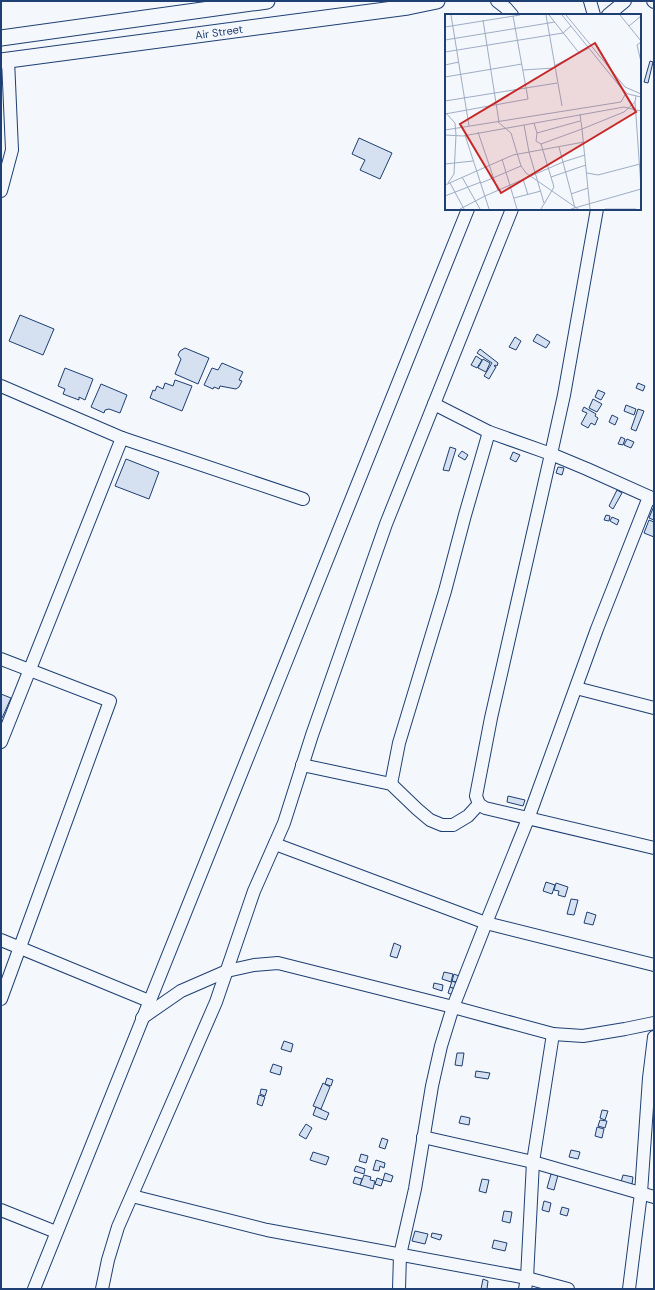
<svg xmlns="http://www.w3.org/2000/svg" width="655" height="1290" viewBox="0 0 655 1290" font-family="'DM Sans',sans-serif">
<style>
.building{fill:#d5e0f0;stroke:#1d3f73}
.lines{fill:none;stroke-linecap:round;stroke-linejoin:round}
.minor-casing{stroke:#1d3f73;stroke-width:14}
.major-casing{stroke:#1d3f73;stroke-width:17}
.minor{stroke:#f4f7fb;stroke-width:12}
.major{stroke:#f4f7fb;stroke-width:15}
.labels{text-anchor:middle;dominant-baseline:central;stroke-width:3;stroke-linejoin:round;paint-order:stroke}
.street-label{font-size:11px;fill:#1d3f73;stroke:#f4f7fb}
.inset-road{fill:none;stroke:#9eadc5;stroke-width:1}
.view{fill:#c62828;fill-opacity:0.15;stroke:#c62828;stroke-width:2}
.inset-edge{fill:none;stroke:#1d3f73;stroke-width:2}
</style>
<rect width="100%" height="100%" fill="#f4f7fb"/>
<g class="building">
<polygon points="650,61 653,62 648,83 644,82"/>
<polygon points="359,138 392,153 380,179 360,170 365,160 352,154"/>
<polygon points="20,315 54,329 43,355 9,341"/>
<polygon points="537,334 550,342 546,348 533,341"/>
<polygon points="515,337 521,341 516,350 509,347"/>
<polygon points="185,348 209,358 198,384 175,374 181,359 178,355 180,351"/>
<polygon points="480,349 498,363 497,366 495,365 494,366 496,367 489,379 484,376 492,363 477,353"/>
<polygon points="476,356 482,360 477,368 471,365"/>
<polygon points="483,359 490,363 486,372 478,368"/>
<polygon points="222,363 243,372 239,380 242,381 239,387 236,389 220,386 219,389 214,387 213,389 204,385 212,368 218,370"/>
<polygon points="65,368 93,379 85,400 79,397 79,400 63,394 65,389 58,386"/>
<polygon points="175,380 192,386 182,411 150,398 153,390 155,391 157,386 163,389 165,383 173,386"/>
<polygon points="638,383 645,386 643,391 636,388"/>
<polygon points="101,384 127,395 120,413 109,409 105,410 104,413 91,407"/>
<polygon points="598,390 605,393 601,400 595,397"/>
<polygon points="593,399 602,404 597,412 589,408"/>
<polygon points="626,405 636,409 634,415 624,411"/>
<polygon points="584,407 596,414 595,416 598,418 595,425 591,423 588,428 581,424 587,413 582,411"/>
<polygon points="638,409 644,411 636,431 631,429"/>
<polygon points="612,415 618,418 615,425 609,422"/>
<polygon points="621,437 625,439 623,445 618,444"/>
<polygon points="627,439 634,442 631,448 624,445"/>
<polygon points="450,447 456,449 449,471 443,470"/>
<polygon points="462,451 468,455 465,460 458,456"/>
<polygon points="513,452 520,455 516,462 510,459"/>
<polygon points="126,459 159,472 149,499 115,486"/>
<polygon points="558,467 564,468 562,475 556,473"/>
<polygon points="617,490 622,493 613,509 609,506"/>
<polygon points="654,506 654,520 649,518"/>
<polygon points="606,515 610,516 609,521 604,520"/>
<polygon points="612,517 619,520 617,525 610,521"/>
<polygon points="649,520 654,522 654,537 644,533"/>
<polygon points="1,694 11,698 2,718 1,717"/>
<polygon points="508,796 525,800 523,806 507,802"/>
<polygon points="546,882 555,885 552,894 543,891"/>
<polygon points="556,883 568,887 565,897 558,895 559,891 554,890"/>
<polygon points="571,899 578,900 574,915 567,914"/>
<polygon points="587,912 596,915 593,925 584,923"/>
<polygon points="394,943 401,946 397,958 390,956"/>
<polygon points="444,972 453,974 451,982 442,979"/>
<polygon points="454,974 459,976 457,982 452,981"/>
<polygon points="452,981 457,983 455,989 450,987"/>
<polygon points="434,983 443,985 442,991 433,988"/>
<polygon points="450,987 455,989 453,995 448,993"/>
<polygon points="284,1041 293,1044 291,1052 281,1049"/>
<polygon points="457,1053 464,1053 462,1066 455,1065"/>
<polygon points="273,1064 282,1067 280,1075 270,1072"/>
<polygon points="476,1071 490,1073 488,1079 475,1077"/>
<polygon points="327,1078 333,1080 331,1086 325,1084"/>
<polygon points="323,1083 330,1087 321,1109 313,1106"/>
<polygon points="261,1089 267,1090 265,1096 260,1094"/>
<polygon points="259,1095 265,1097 262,1106 257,1104"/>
<polygon points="316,1107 329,1113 326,1120 313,1115"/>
<polygon points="602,1110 608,1111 605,1120 600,1118"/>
<polygon points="461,1116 470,1118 469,1125 459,1123"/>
<polygon points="600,1120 607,1121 605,1128 598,1126"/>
<polygon points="306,1124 312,1128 306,1139 299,1135"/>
<polygon points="597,1127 604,1129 602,1138 595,1136"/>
<polygon points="382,1138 388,1140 385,1149 379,1147"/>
<polygon points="571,1150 580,1152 578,1159 569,1157"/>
<polygon points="313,1152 329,1157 326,1165 310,1160"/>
<polygon points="361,1154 368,1156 366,1163 359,1161"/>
<polygon points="376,1160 385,1163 384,1168 380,1166 379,1171 373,1170"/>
<polygon points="356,1166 365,1169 364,1174 354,1171"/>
<polygon points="385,1173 393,1176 391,1182 383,1180"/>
<polygon points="551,1174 558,1175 554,1190 547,1188"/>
<polygon points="364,1175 371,1177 370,1180 375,1181 373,1189 360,1185"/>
<polygon points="623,1175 633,1177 632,1184 621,1182"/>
<polygon points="355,1177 362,1179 360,1185 353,1183"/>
<polygon points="377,1178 383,1180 381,1186 375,1184"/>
<polygon points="482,1179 489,1180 486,1193 479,1191"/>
<polygon points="544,1201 551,1203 549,1212 542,1210"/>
<polygon points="562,1207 569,1209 567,1216 560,1214"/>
<polygon points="504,1211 512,1212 510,1223 502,1221"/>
<polygon points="415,1231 428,1234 425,1244 412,1241"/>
<polygon points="432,1233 442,1235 440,1240 431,1237"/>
<polygon points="494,1240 507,1243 505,1251 492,1248"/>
<polygon points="483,1279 488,1281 487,1289 481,1289"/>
</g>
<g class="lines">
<g class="minor-casing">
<g id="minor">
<polyline points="497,1 506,8 512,15"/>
<polyline points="590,1 594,15"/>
<polyline points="653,1 654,2"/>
<polyline points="608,15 625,1"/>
<polyline points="1,191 12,150 8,60"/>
<polyline points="597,209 564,395 551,454 587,469 654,499"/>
<polyline points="1,386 122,438 303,499"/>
<polyline points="434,404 489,432 551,454 491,718 476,796 479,804 485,808 654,848"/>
<polyline points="1,659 110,701 1,999"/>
<polyline points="576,688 654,708"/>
<polyline points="1,742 122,438"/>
<polyline points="302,765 391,784 417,809 430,820 442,825 453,825 468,816 479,804"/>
<polyline points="391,784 399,743 445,591 465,515 489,432"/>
<polyline points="275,844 486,923 654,965"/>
<polyline points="1,940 149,1001"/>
<polyline points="142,1018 181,991 227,971 254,965 278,963 453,1007 553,1034 583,1036 625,1029 654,1023"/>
<polyline points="423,1137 533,1162 654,1197"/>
<polyline points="132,1196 267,1230 527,1278 568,1289"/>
<polyline points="1,1210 56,1232"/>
<polyline points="34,1289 468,209"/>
<polyline points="102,1289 108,1260 118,1227 216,1002 254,891 284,823 312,735 386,524 512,209"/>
<polyline points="399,1289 400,1255 415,1189 432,1086 441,1046 453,1007 486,923 528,819 597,629 649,497"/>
<polyline points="525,1289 527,1278 533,1162 553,1034"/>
<polyline points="629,1289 641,1193 649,1078 654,1037"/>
</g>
</g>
<g class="major-casing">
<g id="major">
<polyline points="1,38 267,1"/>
<polyline points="1,61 408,7 437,1"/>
</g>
</g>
<use href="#minor" class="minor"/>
<use href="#major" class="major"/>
</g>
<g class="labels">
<g class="street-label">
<text transform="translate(219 32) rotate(-8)">Air Street</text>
</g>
</g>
<g transform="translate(445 14)">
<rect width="196" height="196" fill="#f4f7fb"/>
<path class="inset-road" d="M6,1l18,111M101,1l16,91M104,1l31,39M117,1l60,74 6,5 13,3M121,1l59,72 16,7M175,1l21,26M38,6l16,102M184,12l12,-10M0,13l75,-12M0,26l110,-18M196,28l-4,3 4,17M0,38l118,-19 8,-7M0,51l14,-3M109,52l35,-18M78,56l31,-2M0,63l77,-13M0,87l112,-18M190,88l6,85M0,98l10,11 1,12 -2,39 -6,9M0,100l83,-15 -15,-83M53,108l13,11 10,33 5,7 52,36M89,109l3,10 -1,8 5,3M79,111l5,27 15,51M0,116l176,-28 5,-9M33,118l20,59M92,119l43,-12M0,121l18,1 161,-29 17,4M20,121l24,74M114,133l16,61M57,145l15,50M0,150l28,-3M142,159l11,2 42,-11M17,163l18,32M106,163l35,-12M78,165l5,16M5,169l14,26M36,169l40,-17M0,171l68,-30 71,-13M126,180l17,-6M0,182l36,-14M40,182l78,-34 22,-7M69,184l27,-7M15,195l25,-13M96,195l13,-22 -13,-43 41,-15 -2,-15M126,195l70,-20M145,195l-8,-80 42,-17 11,-10 1,-6M160,195h31"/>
<path class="view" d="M150,29l41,69 -135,81 -41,-69z"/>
<rect width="196" height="196" class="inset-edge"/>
</g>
<rect width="655" height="1290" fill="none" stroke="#1d3f73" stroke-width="4"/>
</svg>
